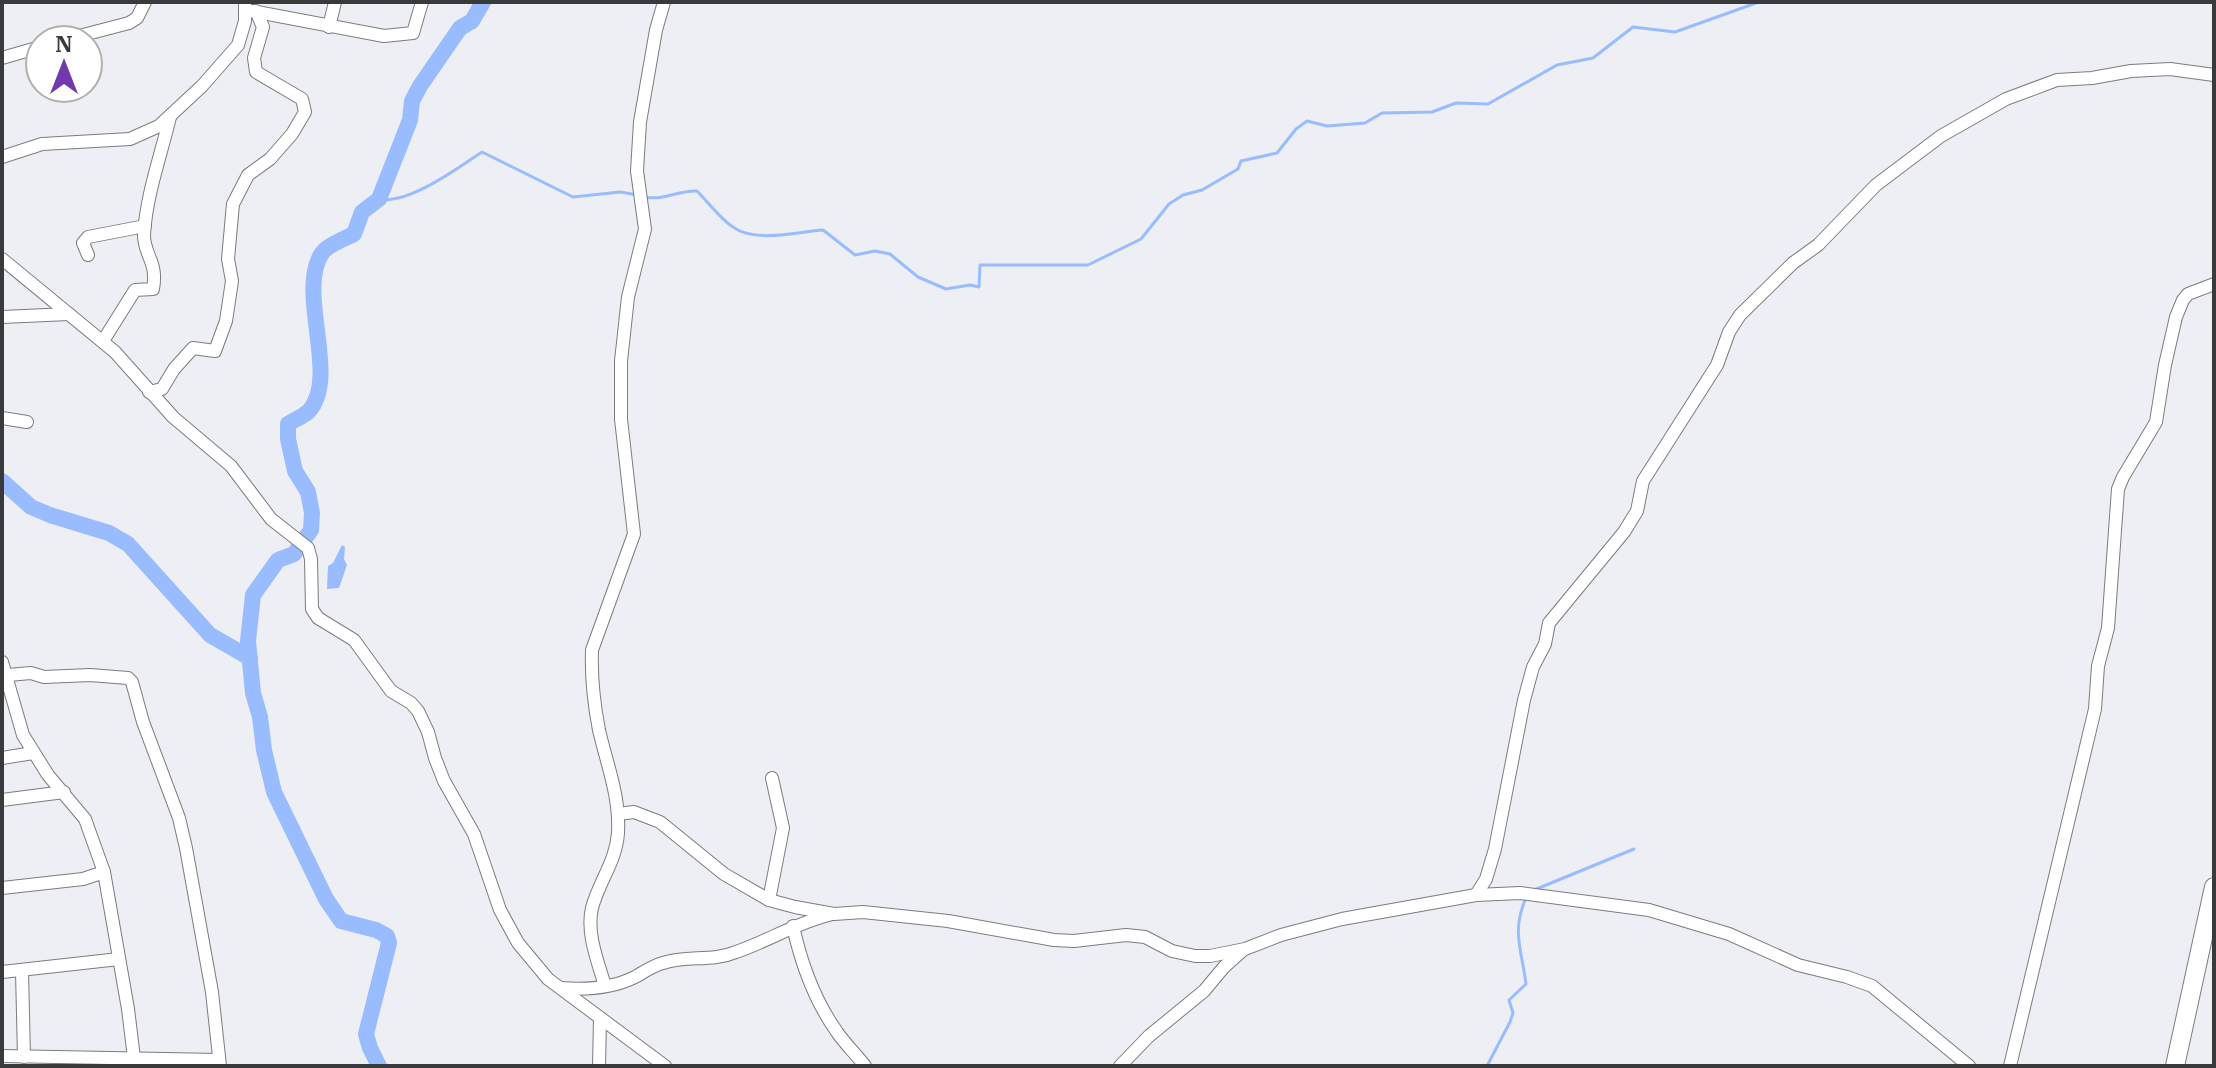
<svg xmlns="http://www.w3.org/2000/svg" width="2216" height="1068" viewBox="0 0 2216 1068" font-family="'IBM Plex Serif',serif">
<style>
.water{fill:#98bcfd}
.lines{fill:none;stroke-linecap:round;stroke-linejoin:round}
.stream{stroke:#98bcfd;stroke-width:3}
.river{stroke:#98bcfd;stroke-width:16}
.minor-casing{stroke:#7a7c80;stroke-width:14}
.highway-casing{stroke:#7a7c80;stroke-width:20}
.minor{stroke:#fff;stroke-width:12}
.highway{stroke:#fff;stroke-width:18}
</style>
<rect width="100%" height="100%" fill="#edeff4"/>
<polygon class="water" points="342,545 345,547 344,559 347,565 339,588 327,589 328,566 333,563"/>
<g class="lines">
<g class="stream">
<path d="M645,197c19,4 33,-7 52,-6 12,12 27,33 43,40 24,10 57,1 83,-1l32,25 20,-4 15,3 28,23 28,12 24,-4 9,2 1,-22h108l53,-26 28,-35 14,-9 19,-5 36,-21 3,-8 36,-8 19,-24 11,-8 20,5 38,-3 17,-10 50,-1 24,-9 32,1 69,-39 36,-7 40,-31 42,5 84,-30"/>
<path d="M379,199c29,6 79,-31 103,-47l91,45 47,-5 18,3"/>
<polyline points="1534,890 1634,849"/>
<path d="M1487,1066l23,-44 3,-9 -4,-13 17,-16c-4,-33 -15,-53 0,-86"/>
</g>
<g class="river">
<polyline points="2,481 31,507 50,515 109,533 128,544 210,635 250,658"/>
<path d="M379,1066l-9,-18 -4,-14 23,-91 -2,-7 -11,-6 -35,-9 -15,-22 -52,-107 -10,-42 -4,-33 -7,-24 -5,-52 5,-46 25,-35 16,-6 17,-24 1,-17 -4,-21 -13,-21 -7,-32v-15c6,-4 16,-8 21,-13 31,-35 -13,-119 13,-158 6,-8 22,-14 32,-19l8,-22 17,-13 31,-79 2,-19 8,-15 40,-58 12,-7 11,-19"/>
</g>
<g class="minor-casing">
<g id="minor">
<polyline points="252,11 384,36 413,33 422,2"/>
<polyline points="329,27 335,2"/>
<polyline points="64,40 129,23 137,18 145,2"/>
<polyline points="2,58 40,47"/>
<polyline points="2,157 42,144 130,139 159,126 202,86 238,45 245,21 245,2"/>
<polyline points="88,255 83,243 88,237 145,226"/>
<polyline points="2,259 115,352 173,417 231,466 271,519 308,548 311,559 312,609 318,618 354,640 391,691 411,703 418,711 428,732 435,758 444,781 474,834 500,910 518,943 548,979 665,1066"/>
<polyline points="2,317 69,314"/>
<path d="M103,341l32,-51 18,-1c5,-28 -9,-33 -9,-54 2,-39 17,-80 26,-118"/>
<polyline points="149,392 162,389 174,369 193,348 215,351 226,321 232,281 228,259 233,204 248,175 270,159 292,134 305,112 302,99 256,72 254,58 263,27 256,11"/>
<polyline points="2,418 27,422"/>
<polyline points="2,662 23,735 48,775 85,819 104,872 128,1009 135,1066"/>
<polyline points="8,675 31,673 44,677 90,675 128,678 132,682 143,722 179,818 186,848 212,992 220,1066"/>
<polyline points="2,758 33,753"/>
<polyline points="2,800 64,792"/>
<polyline points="618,814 634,812 660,822 724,874 769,900 795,907 834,914 863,912 948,921 1054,940 1074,941 1126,935 1145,937 1172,951 1195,956 1210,956 1245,949 1281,935 1342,919 1476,895 1520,893 1649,910 1729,934 1798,965 1847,977 1872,986 1969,1066"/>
<polyline points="2,888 83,879 104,872"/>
<polyline points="1476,895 1486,879 1495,849 1524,700 1533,667 1545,644 1549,623 1624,532 1637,511 1643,481 1717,365 1729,332 1740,315 1793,263 1818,245 1876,185 1941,136 2006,99 2057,80 2092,78 2131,71 2170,69 2214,75"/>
<polyline points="769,900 783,828 772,778"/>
<path d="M793,926c8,37 22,75 44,106 8,12 19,22 28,34"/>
<polyline points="22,971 24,1057"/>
<polyline points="2,972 119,959"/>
<path d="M605,986c-7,-24 -19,-53 -13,-78 7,-27 24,-46 26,-75 2,-37 -11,-68 -19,-103 -5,-26 -8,-54 -7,-80l42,-116 -13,-115v-58l7,-64 17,-68 -8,-58 3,-49 16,-92 8,-28"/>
<path d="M561,988c25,2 52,0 74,-11 9,-5 17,-11 28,-14 24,-8 49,-1 73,-11 32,-11 60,-29 93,-37"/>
<polyline points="2,1056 218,1060"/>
<polyline points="599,1066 600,1019"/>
<polyline points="1120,1066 1149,1036 1204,991 1224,967 1242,951"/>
<polyline points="2010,1066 2095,709 2098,666 2108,628 2118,489 2123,477 2156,422 2165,365 2176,317 2183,300 2188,294 2214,284"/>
</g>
</g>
<g class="highway-casing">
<polyline id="highway" points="2175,1066 2214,887"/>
</g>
<use href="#minor" class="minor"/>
<use href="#highway" class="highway"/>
</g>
<rect width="2216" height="1068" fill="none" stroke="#393a3c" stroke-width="8"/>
<g transform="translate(64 64)"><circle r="38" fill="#ffffff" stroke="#b0b0b1" stroke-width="2"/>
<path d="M0-6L14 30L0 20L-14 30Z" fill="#7238ae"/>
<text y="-12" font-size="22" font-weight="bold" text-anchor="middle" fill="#393a3c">N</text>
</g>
</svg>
